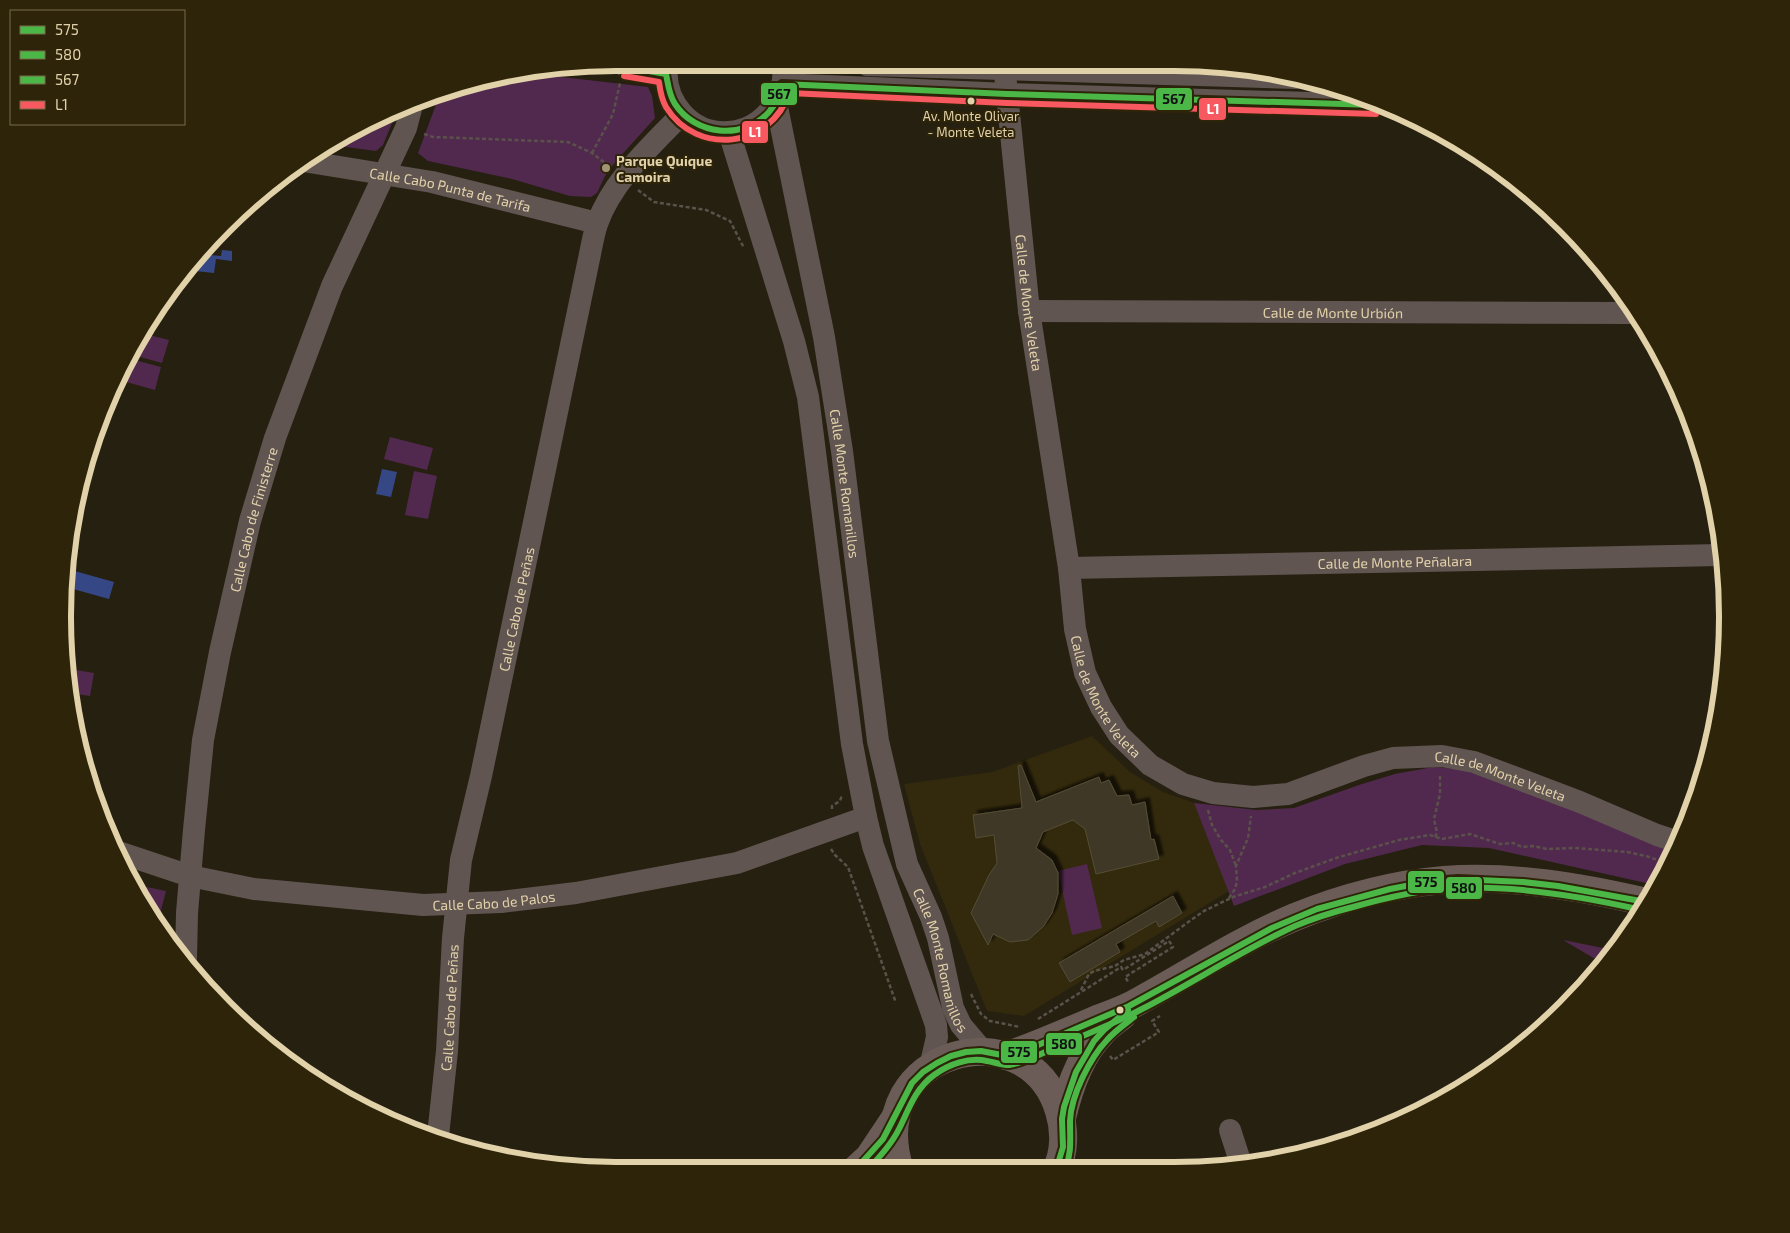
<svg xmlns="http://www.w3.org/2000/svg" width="1790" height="1233" viewBox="0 0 1790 1233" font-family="'Exo 2',sans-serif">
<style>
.built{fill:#33290c}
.green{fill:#52294e}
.water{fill:#354885}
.building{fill:#3f3828;stroke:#554d35;filter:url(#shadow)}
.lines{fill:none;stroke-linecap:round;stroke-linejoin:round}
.path{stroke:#5a514b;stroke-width:2.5;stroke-dasharray:4 2.5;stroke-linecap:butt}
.minor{stroke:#615551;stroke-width:22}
.major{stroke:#6c5c57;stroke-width:28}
.bus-1-casing{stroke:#2e2409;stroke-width:10}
.bus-2-casing{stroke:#2e2409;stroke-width:10}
.bus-3-casing{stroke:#2e2409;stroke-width:10}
.bus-4-casing{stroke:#2e2409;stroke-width:10}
.bus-1{stroke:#4ab747;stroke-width:6}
.bus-2{stroke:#4ab747;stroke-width:6}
.bus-3{stroke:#4ab747;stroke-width:6}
.bus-4{stroke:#f8585f;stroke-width:6}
.bus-dot{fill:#e2d2aa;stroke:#2e2409;stroke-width:2}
.poi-dot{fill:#a09474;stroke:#2e2409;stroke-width:2}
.labels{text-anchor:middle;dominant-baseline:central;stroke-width:4;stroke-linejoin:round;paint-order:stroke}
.bus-label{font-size:13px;fill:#e2d2aa;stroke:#2e2409}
.poi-label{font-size:14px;font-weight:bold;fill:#e2d2aa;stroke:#2e2409;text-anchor:start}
.street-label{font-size:14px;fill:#e2d2aa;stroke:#2e2409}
.rim{fill:none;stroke:#e2d2aa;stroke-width:6}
.line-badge{stroke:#2e2409;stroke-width:2}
.badge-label{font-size:14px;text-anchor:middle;font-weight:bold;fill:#fff}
.pale-badge-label{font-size:14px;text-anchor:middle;font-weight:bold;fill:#111}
</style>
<defs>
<filter id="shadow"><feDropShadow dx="4.5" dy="-4.5" stdDeviation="1" flood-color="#0009"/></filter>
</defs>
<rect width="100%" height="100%" fill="#262011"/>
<polygon class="built" points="1092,736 1130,772 1163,792 1194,803 1229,891 1024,1016 987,1011 920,844 904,784 992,772"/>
<g class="green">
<polygon points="510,75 553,76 648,87 652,96 655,118 616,161 605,176 597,193 591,197 570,196 512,179 428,161 418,153 441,91"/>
<polygon points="396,113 383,145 376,151 332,145"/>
<polygon points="145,334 169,340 162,363 133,355"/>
<polygon points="131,359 161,367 155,390 119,380"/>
<polygon points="390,437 433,448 427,470 384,459"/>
<polygon points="414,471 437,476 428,519 405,515"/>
<polygon points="70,669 94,673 90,696 71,693"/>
<polygon points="1433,767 1470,770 1602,819 1673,852 1655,885 1489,848 1422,845 1345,864 1234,906 1194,803 1256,810 1294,808 1359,785 1395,774"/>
<polygon points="1087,864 1102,928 1072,935 1058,871"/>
<polygon points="132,884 166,891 160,914 151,912 137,893"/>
<polygon points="1563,940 1613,950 1602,963"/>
</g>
<g class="water">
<polygon points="222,250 232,251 232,261 216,259 214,273 185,270 199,254 221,256"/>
<polygon points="382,469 397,472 391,497 376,494"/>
<polygon points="71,570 114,582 109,599 66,587"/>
</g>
<g class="building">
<polygon points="1021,765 1036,802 1099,777 1101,783 1109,780 1117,796 1129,795 1132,805 1145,802 1151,840 1154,839 1159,859 1096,874 1085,829 1073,820 1043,832 1036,848 1052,860 1058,873 1058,894 1052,913 1043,927 1028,940 1010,942 993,934 988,945 971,913 989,875 997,863 994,835 976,838 973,815 1022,808 1018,766"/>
<polygon points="1173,896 1182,913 1159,927 1156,921 1116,944 1120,952 1070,982 1059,963"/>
</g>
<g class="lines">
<g class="path">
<polyline points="424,134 433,137 568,142 592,153 609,166"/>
<polyline points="592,153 613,114 620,83"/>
<polyline points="638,190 654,202 706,210 730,221 744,248"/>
<polyline points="832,809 832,806 840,801 842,795"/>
<polyline points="1208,810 1212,825 1221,840 1230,850 1236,866"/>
<polyline points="1435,837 1437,833 1434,819 1440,794 1440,775"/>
<polyline points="831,849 835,855 848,867 896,1003"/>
<polyline points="1229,898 1235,889 1237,881 1236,866 1248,838 1251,816"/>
<polyline points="1081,990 1089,974 1094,971 1115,966 1124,960 1145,954 1191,920 1204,911 1233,897 1265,887 1295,873 1336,858 1399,840 1430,835 1442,839 1470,834 1500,844 1513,843 1522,847 1533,846 1547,849 1575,848 1627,852 1646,856 1667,863"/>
<polyline points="971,994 981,1014 990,1021 1020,1027"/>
<polyline points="1038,1019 1121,967 1123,970 1169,941 1173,947 1125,977 1129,983"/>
<polyline points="1110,1056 1113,1060 1159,1032 1152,1021 1160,1016"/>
</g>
<g class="minor">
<path id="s1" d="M1004,64l25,247 40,257 6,61 10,44 16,34 18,28 31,30 33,19 30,9 40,4 35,-3 76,-28 29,-8 49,-2 32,6 106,40 77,33 21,7"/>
<polyline points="867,65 1297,78"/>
<path d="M667,66c-4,36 25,69 62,66 34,-3 58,-34 54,-67"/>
<polyline points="626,67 666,74"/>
<polyline points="782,84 1007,94 1376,105"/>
<path id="s2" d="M776,102l48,235 18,114 36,290 29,123 24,53 7,21 15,70 8,17 22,26"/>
<polyline points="729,132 794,341 808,397 852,744 866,817 873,846 936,1025 937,1037 930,1067"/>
<path id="s3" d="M303,161l129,21 165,41"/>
<path id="s4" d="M1029,311l607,2"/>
<path id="s5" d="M1069,568l652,-13"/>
<path id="s6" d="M118,852l72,24 64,13 169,16 78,-3 75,-9 161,-30 129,-46"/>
<path id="s7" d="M186,958l1,-45 7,-83 9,-90 17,-88 30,-131 25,-83 57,-152 74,-158 6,-23"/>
<polyline points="1230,1130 1241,1164"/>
<path id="s8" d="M438,1136l9,-85 6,-113 8,-78 20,-84 109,-522c2,-10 4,-21 7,-30 15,-43 54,-78 85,-110"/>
</g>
<g class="major">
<path d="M1006,1056c31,-11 61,-24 91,-37 14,-5 29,-10 42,-18 51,-28 101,-61 156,-84 47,-19 99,-33 149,-37 68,-5 137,7 202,22"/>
<path d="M1062,1118c7,-30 18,-63 40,-85 6,-7 14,-12 21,-18"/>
<polyline points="855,1170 869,1157 895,1118"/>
<path d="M900,1170c-39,-121 128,-163 159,-59 6,19 6,41 -3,59"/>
</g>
<g class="bus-1-casing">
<g id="bus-1">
<polyline points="855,1170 883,1139 912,1083 923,1072 937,1063 951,1056 966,1052 981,1051 1007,1056 1031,1048 1129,1006 1272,928 1317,909 1390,889 1432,881 1458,879 1523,882 1558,886 1646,902"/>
<polyline points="1056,1170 1063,1147 1062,1119 1064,1107 1076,1072 1094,1041 1104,1030 1128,1010"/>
</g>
</g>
<g class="bus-2-casing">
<g id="bus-2">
<path d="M867,1170c12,-12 24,-25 32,-41 10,-20 16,-40 35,-54 15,-11 35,-18 53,-14 7,1 14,4 22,4 17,-2 36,-14 53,-20 26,-12 54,-22 80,-36 51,-26 100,-59 153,-83 19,-8 38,-14 58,-19 32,-9 65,-17 98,-19 63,-3 130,8 191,22"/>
<path d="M1065,1170c7,-18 5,-30 5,-49 1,-26 20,-63 37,-81 8,-9 18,-16 27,-23"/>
</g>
</g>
<g class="bus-3-casing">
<path id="bus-3" d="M626,67l40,7c2,10 3,21 9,30 20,31 68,37 94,8 7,-8 10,-18 13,-28l225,10 368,11"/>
</g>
<g class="bus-4-casing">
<path id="bus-4" d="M624,76l35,6c1,8 3,18 7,25 31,50 105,41 123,-14l218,10 369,11"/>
</g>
<use href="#bus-1" class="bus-1"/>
<use href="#bus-2" class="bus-2"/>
<use href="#bus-3" class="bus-3"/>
<use href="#bus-4" class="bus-4"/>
</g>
<g class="bus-dot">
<circle cx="971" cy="101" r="4.5"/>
<circle cx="1120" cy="1010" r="4.5"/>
</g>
<circle class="poi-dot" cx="606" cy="168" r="5"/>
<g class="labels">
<g class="bus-label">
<text x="971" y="116">Av. Monte Olivar<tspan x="971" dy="16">- Monte Veleta</tspan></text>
</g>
<g class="poi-label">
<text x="616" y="160">Parque Quique<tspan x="616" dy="16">Camoira</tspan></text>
</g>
<g class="street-label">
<text stroke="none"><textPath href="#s3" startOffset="150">Calle Cabo Punta de Tarifa</textPath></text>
<text stroke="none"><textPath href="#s1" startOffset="240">Calle de Monte Veleta</textPath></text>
<text stroke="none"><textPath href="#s4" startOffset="304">Calle de Monte Urbión</textPath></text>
<text stroke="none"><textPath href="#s2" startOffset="388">Calle Monte Romanillos</textPath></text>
<text stroke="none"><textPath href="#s7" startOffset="445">Calle Cabo de Finisterre</textPath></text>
<text stroke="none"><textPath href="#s5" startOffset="326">Calle de Monte Peñalara</textPath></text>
<text stroke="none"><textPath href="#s8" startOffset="534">Calle Cabo de Peñas</textPath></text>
<text stroke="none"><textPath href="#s1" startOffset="645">Calle de Monte Veleta</textPath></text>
<text stroke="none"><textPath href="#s1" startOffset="1095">Calle de Monte Veleta</textPath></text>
<text stroke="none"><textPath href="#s6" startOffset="382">Calle Cabo de Palos</textPath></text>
<text stroke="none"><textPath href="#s2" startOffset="876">Calle Monte Romanillos</textPath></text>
<text stroke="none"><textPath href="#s8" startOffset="129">Calle Cabo de Peñas</textPath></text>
</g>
</g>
<path d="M0 0H1790V1233H0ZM616 71H1174A545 545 0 0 1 1719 616V617A545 545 0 0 1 1174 1162H616A545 545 0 0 1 71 617V616A545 545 0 0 1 616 71Z" fill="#2e2409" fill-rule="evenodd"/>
<path class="rim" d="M616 71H1174A545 545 0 0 1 1719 616V617A545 545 0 0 1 1174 1162H616A545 545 0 0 1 71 617V616A545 545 0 0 1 616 71Z"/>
<g class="line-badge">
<rect x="760" y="82" width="38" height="24" rx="5" fill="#4ab747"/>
<rect x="1155" y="87" width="38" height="24" rx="5" fill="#4ab747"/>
<rect x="1198" y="97" width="29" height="24" rx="5" fill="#f8585f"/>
<rect x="741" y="120" width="28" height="24" rx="5" fill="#f8585f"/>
<rect x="1407" y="870" width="38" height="24" rx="5" fill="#4ab747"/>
<rect x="1445" y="876" width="38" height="24" rx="5" fill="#4ab747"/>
<rect x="1045" y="1032" width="38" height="24" rx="5" fill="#4ab747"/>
<rect x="1000" y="1040" width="38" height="24" rx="5" fill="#4ab747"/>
</g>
<g class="badge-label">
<text x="1213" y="114">L1</text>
<text x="755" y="137">L1</text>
</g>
<g class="pale-badge-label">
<text x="779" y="99">567</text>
<text x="1174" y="104">567</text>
<text x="1426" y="887">575</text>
<text x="1464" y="893">580</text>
<text x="1064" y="1049">580</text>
<text x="1019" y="1057">575</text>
</g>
<rect x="10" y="10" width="175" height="115" fill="#2e2409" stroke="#766a49"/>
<rect x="20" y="26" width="25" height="8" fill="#4ab747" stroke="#766a49"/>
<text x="55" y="35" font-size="15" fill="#e2d2aa">575</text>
<rect x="20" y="51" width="25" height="8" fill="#4ab747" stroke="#766a49"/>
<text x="55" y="60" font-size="15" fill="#e2d2aa">580</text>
<rect x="20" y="76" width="25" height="8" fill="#4ab747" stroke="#766a49"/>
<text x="55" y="85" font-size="15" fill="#e2d2aa">567</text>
<rect x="20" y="101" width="25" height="8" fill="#f8585f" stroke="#766a49"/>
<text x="55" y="110" font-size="15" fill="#e2d2aa">L1</text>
</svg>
